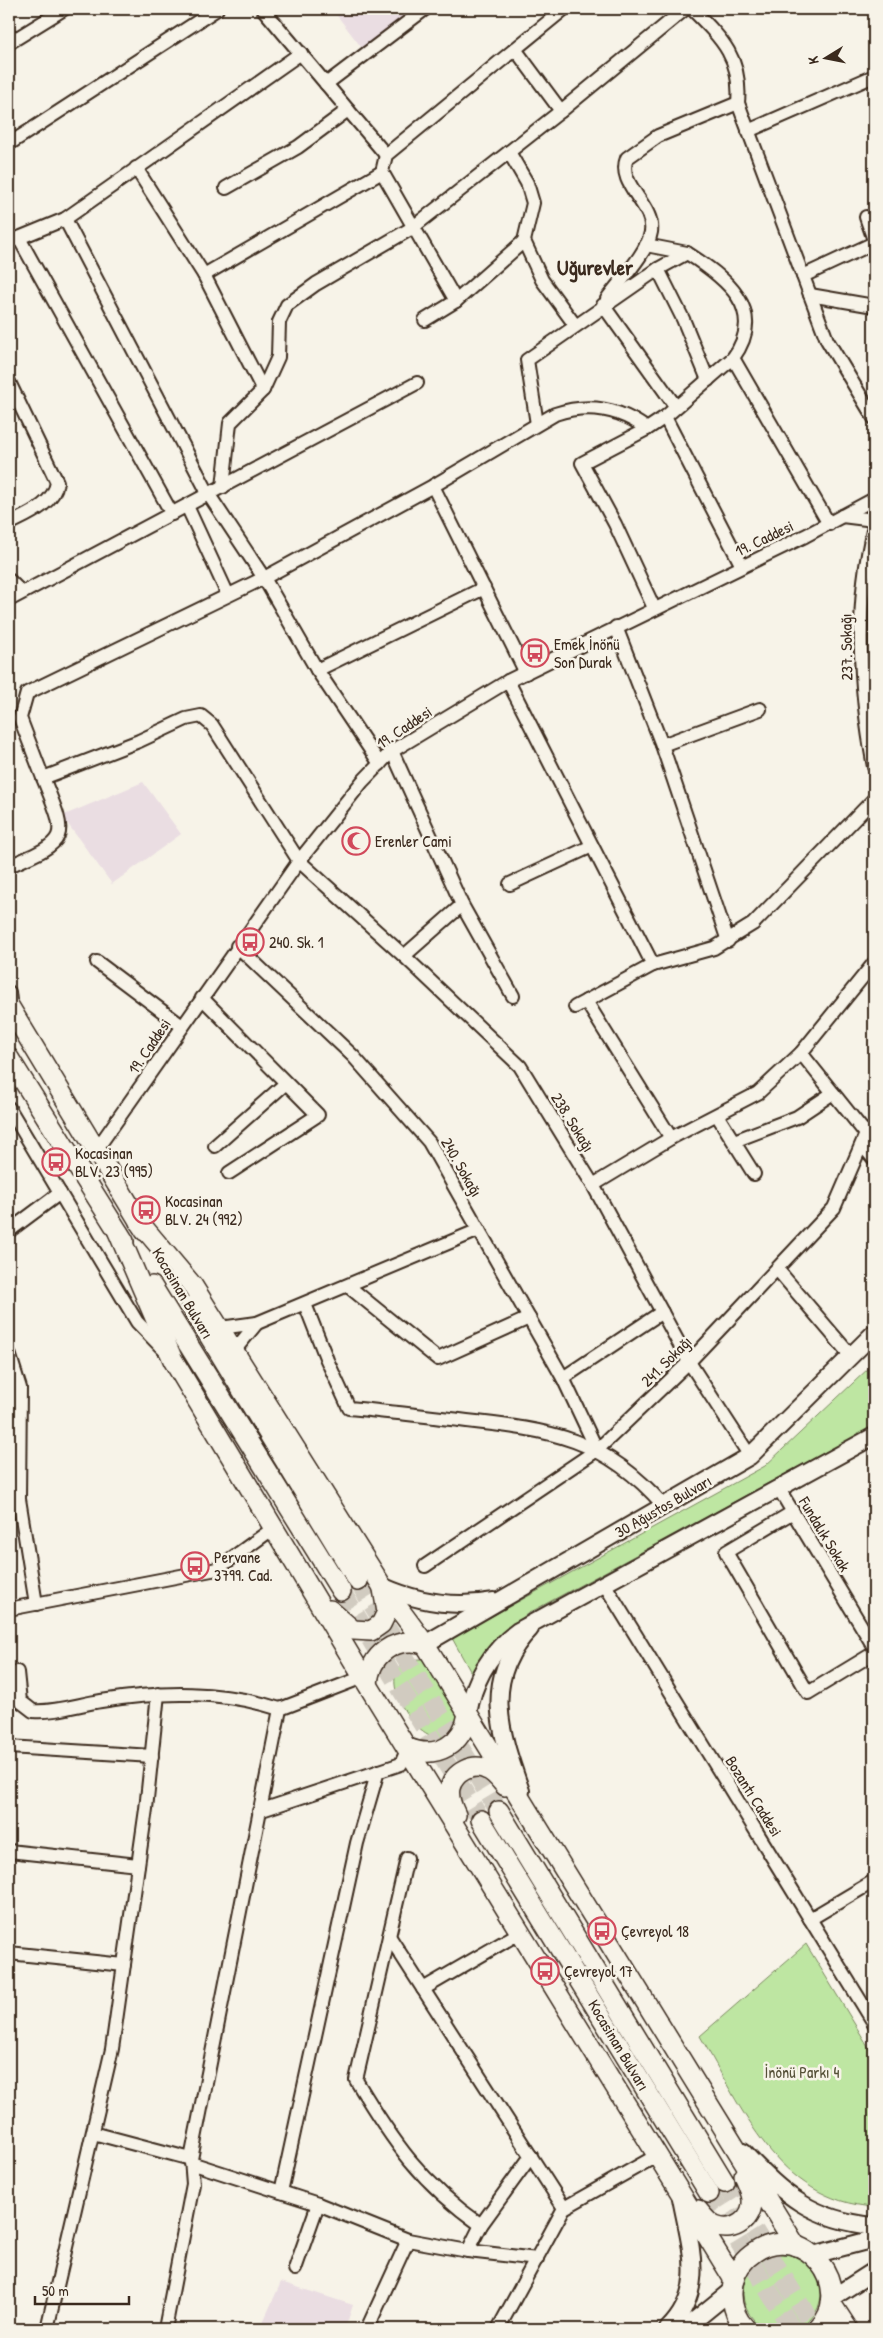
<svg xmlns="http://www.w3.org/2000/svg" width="883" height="2338" viewBox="0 0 883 2338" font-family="'Patrick Hand',sans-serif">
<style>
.built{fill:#eadde2}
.green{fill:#bee6a2;stroke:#7c8860}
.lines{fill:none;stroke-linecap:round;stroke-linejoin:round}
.highway-tunnel{stroke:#d1cbc0;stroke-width:19;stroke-dasharray:19 9;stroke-linecap:butt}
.minor-casing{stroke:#3b2a1e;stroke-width:16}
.major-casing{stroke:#3b2a1e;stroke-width:20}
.highway-casing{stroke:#3b2a1e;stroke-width:22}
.minor{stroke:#f7f3e8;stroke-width:12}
.major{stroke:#f7f3e8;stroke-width:16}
.highway{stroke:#f7f3e8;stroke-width:19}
.labels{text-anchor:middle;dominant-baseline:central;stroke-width:5;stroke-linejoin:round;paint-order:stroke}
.street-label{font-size:16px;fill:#3b2a1e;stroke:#f7f3e8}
.poi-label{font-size:16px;fill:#3b2a1e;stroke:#f7f3e8;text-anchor:start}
.park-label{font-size:16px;fill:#555038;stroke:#f7f3e8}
.district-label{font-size:21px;font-weight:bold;fill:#3b2a1e;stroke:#f7f3e8}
</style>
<rect width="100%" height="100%" fill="#f7f3e8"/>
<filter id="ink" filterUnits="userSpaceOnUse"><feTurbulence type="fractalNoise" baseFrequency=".02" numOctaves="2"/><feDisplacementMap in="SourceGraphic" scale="10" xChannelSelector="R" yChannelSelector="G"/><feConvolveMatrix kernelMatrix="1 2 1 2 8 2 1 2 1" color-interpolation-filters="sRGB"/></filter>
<g filter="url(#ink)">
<g class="built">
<polygon points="332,9 412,9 362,48"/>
<polygon points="143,782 181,834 112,884 62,816"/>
<polygon points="281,2282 353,2305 345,2329 260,2329"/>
</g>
<g class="green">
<polygon points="870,1367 874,1375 874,1426 527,1614 497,1639 474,1678 452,1638 765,1466"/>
<path d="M423,1659l6,2 34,52c-4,6 -8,15 -13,20 -28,26 -92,-75 -27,-74z"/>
<path d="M806,1944l68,112v151c-97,-7 -132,-99 -174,-171z"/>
<circle cx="782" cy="2293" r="39"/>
</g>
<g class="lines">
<g class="highway-tunnel">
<polyline points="358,1581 499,1811"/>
<polyline points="341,1591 481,1820"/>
<polyline points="725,2183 815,2329"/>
<polyline points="709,2193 792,2329"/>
</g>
<g class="minor-casing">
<g id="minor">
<polyline points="263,9 386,155"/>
<path d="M692,9c30,30 50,49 46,94l89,237 47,78"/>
<polyline points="9,43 64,9"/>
<polyline points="515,49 561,111"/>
<polyline points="326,84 425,9"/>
<polyline points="748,131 874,76"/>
<polyline points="9,144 217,9"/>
<polyline points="509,152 527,183 533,203 524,241 542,280 575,325"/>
<polyline points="136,168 204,275 263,390 230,423 223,487"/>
<polyline points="226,188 298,147 348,110"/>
<polyline points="866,217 874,240"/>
<polyline points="65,219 209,495 264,578 317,670 380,764"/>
<polyline points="19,238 172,514"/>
<polyline points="9,242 65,219 301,53"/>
<polyline points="646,245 687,253"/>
<path d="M658,269l29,-16c39,25 81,57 46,105"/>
<polyline points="204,275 382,172"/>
<polyline points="803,276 874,243"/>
<polyline points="810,295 874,306"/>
<path d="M607,299c12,-17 41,-47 44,-67 4,-27 -35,-47 -24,-74l31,-22 80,-33"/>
<polyline points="456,301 382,172 386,155 564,9"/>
<polyline points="603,305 676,407"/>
<polyline points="425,320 456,301 524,241"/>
<path d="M9,382l48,100c-3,23 -31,33 -48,42"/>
<polyline points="263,390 278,357 279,322 287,305 316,284 412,228 561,111 685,9"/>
<polyline points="665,417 742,566"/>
<polyline points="537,424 527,360 658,269 683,319 708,380"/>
<path d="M647,429c-28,-21 -59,-26 -92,-15l-122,72 -169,92 -237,115 -7,25 23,60 96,-37 47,-22 15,-3 11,9 87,136 105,95 116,110 73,119 96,177 61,94"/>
<polyline points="433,486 526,673"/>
<polyline points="187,506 228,595"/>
<polyline points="842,516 874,520"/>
<path d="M874,526c-20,80 -15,161 0,241"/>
<polyline points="9,580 21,592"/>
<polyline points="9,600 417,383"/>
<polyline points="654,608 615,524 582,463 647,429 665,417 733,358 829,524"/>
<polyline points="616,627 662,745 728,941"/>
<polyline points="317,670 484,588"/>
<polyline points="508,681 653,965 714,948 753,924 874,799"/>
<polyline points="662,745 760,709"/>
<polyline points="392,751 462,905 513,996"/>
<path d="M9,866c61,-26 59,-27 34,-88"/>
<polyline points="510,884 592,846"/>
<polyline points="237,946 353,1056 429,1142 563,1378 597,1450"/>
<polyline points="404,956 462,905"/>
<polyline points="97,962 182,1026"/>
<polyline points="9,992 11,1009"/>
<polyline points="202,998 318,1115 229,1173"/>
<polyline points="586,1001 671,1138"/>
<polyline points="575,1007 653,965"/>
<polyline points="801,1053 866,1134"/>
<polyline points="9,1108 137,1322 165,1351"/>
<polyline points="717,1115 754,1174"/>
<polyline points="734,1141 797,1117 833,1093"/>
<polyline points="862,1145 874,1159"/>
<polyline points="215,1146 286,1083"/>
<polyline points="96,1150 299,861 362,782 392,751 508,681 805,536 874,499"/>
<polyline points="593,1185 671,1138 758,1093 801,1053 874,963"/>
<polyline points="9,1231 60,1193"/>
<polyline points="777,1269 851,1356"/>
<polyline points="348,1286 438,1359 529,1318"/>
<path d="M305,1304l22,56 22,48c40,4 79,8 118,13 84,9 138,17 196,84"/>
<polyline points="220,1328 257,1323 479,1230"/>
<polyline points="234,1351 257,1323"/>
<polyline points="9,1353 20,1388 19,1499 36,1604"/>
<polyline points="563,1378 662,1312"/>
<polyline points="779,1489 874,1647"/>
<polyline points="793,1512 726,1552 808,1693 874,1653"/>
<polyline points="425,1566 597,1450 689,1362 834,1208 866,1134 874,1127"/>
<polyline points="605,1585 874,2023"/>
<polyline points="9,1609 217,1569 275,1527"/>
<path d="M17,1672l3,29 13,10c21,2 47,-7 68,-10 61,-10 120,-11 179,8"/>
<polyline points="9,1747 152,1756"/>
<polyline points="259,1811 401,1764 408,1748"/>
<polyline points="9,1851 138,1865"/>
<path d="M407,1858l-51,222c37,62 65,103 125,145"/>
<polyline points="810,1919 874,1881"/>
<polyline points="389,1936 564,2208"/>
<polyline points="9,1953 124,1965"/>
<polyline points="423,1989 521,1932"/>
<polyline points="93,2133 191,2159"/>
<polyline points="191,2163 318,2204 408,2240 468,2251 537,2259"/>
<polyline points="281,2192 357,1843 378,1771"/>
<polyline points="468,2251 481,2225 531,2156"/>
<polyline points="295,2269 318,2204"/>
<polyline points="47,2329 112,2049 146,1809 158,1694"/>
<polyline points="165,2329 193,2184 191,2159 280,1709 363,1677"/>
<polyline points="367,2329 408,2240"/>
<polyline points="498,2329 564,2208 658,2155"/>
</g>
</g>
<g class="major-casing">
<g id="major">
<path d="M382,1586c35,16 72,22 111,15"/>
<polyline points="425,1644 750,1456 874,1333"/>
<path d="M468,1714c6,-35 22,-62 50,-83l356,-195"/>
<path d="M521,1791c-20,-57 -40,-112 9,-162"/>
<path d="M743,2152c41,43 69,68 131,74"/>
<polyline points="813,2255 874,2239"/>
<polyline points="832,2298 874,2271"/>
<path d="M668,2329c39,-39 22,-83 13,-131"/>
<polyline points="684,2329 732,2290"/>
</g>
</g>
<g class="highway-casing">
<g id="highway">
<polyline points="9,1006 145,1231"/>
<polyline points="9,1058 124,1241"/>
<polyline points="139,1222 193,1286 382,1586 425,1644 796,2246"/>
<polyline points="118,1232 173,1360 363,1677 734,2280"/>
<polyline points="152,1286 341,1591"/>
<polyline points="191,1306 358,1581"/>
<polyline points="330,1610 353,1630 371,1631 381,1624 387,1612 383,1589"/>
<path d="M368,1684c2,-30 27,-48 57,-40"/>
<path d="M408,1748c29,12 55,-4 60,-34"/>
<polyline points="499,1811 725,2183"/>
<path d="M456,1815c-4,-8 -8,-17 -6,-27 4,-16 23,-26 38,-18 7,3 12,10 17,16"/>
<polyline points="481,1820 709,2193"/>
<path d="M698,2210c5,6 10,13 17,16 19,8 39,-8 37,-27 -1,-8 -5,-16 -8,-23"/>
<polyline points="831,2303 848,2329"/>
<path d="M746,2329c-12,-12 -16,-29 -13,-46 3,-13 11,-24 22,-31 48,-33 103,36 63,77"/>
</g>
</g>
<use href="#minor" class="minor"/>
<use href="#major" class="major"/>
<use href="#highway" class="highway"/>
</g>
</g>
<defs>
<g id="bus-ring" transform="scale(1.4375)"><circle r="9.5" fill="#f7f3e8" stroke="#d1495b" stroke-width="1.5"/><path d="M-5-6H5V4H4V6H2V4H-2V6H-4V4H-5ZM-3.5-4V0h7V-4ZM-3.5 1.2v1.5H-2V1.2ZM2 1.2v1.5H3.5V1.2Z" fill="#d1495b"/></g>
<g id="mosque-ring" transform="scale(1.4375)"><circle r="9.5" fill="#f7f3e8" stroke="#d1495b" stroke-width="1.5"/><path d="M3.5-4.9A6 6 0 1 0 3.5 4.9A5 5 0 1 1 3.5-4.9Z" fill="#d1495b"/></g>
</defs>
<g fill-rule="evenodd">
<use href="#bus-ring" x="535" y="653"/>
<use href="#mosque-ring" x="356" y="841"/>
<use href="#bus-ring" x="250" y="942"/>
<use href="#bus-ring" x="56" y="1162"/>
<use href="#bus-ring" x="146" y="1210"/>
<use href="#bus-ring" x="195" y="1566"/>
<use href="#bus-ring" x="602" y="1931"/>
<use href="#bus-ring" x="545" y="1971"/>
</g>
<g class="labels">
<g class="street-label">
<text transform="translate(764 538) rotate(-26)">19. Caddesi</text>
<text transform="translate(846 647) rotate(-91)">237. Sokağı</text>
<text transform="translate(404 727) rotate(-34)">19. Caddesi</text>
<text transform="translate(149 1046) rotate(-56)">19. Caddesi</text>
<text transform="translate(573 1122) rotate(58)">238. Sokağı</text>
<text transform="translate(462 1167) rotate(60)">240. Sokağı</text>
<text transform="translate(183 1293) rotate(59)">Kocasinan Bulvarı</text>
<text transform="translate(666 1361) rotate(-45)">241. Sokağı</text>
<text transform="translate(663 1506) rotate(-30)">30 Ağustos Bulvarı</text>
<text transform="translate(825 1534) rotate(59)">Fundalık Sokak</text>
<text transform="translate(754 1796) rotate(58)">Bozantı Caddesi</text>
<text transform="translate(619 2045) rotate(59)">Kocasinan Bulvarı</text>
</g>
<g class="poi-label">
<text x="554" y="644">Emek İnönü<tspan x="554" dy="18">Son Durak</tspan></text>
<text x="375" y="841">Erenler Cami</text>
<text x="269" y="942">240. Sk. 1</text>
<text x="75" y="1153">Kocasinan<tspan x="75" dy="18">BLV. 23 (995)</tspan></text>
<text x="165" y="1201">Kocasinan<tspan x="165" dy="18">BLV. 24 (992)</tspan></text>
<text x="214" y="1557">Pervane<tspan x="214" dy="18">3799. Cad.</tspan></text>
<text x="621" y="1931">Çevreyol 18</text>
<text x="564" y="1971">Çevreyol 17</text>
</g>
<g class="park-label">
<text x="802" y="2072">İnönü Parkı 4</text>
</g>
<g class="district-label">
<text x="595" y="267">Uğurevler</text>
</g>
</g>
<rect width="883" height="2338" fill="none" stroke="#f7f3e8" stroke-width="30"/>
<rect x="15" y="15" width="853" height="2308" fill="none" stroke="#3b2a1e" stroke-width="2" filter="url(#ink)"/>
<g transform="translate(826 58) rotate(260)" stroke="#f7f3e8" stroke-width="4" paint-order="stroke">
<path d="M0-4L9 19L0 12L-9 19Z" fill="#3b2a1e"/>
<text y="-8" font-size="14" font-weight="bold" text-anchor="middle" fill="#3b2a1e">K</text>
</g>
<path d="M35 2296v8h94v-8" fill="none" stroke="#3b2a1e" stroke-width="2.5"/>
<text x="42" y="2296" font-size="15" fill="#3b2a1e" stroke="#f7f3e8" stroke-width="4" paint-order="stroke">50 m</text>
</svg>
